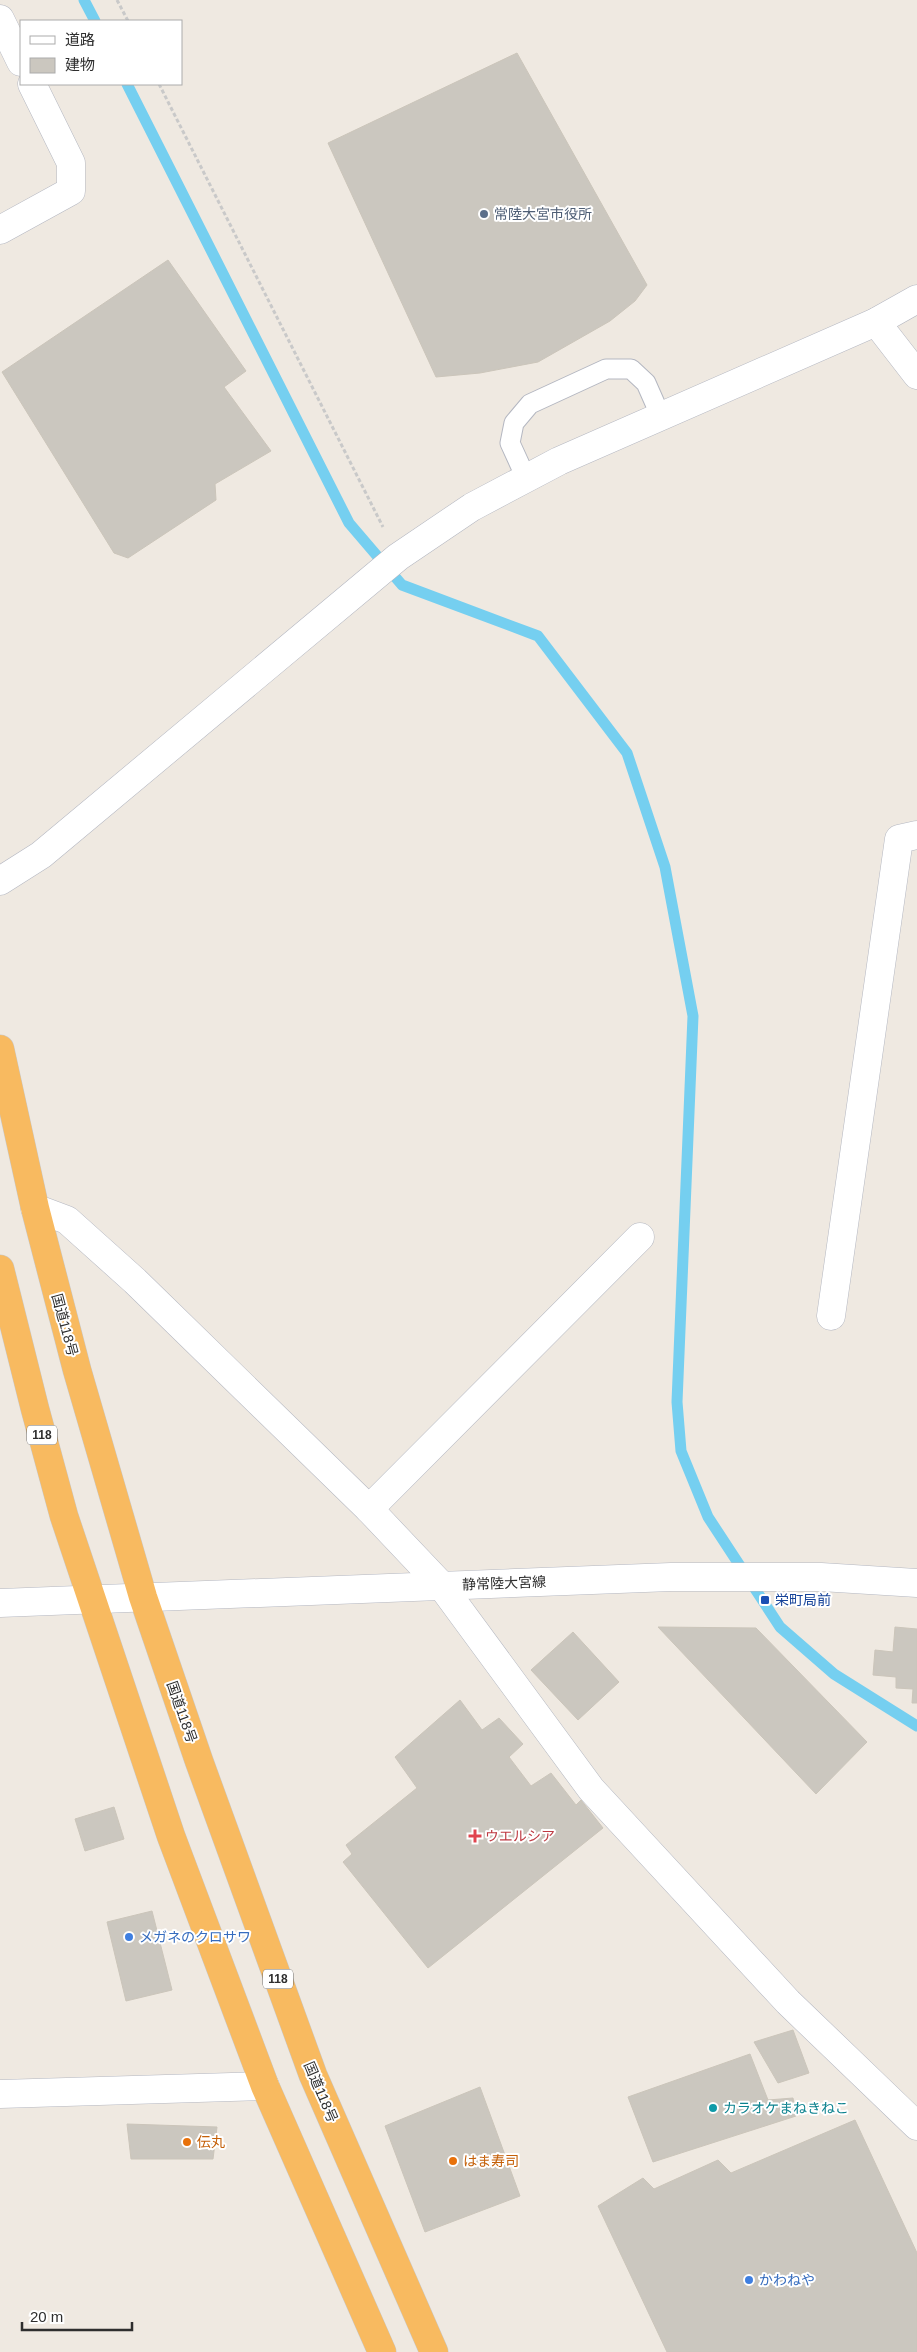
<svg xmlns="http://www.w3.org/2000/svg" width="917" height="2352" viewBox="0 0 917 2352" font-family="Arial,'Noto Sans JP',sans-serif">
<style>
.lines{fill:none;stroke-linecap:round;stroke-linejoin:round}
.stream{stroke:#75cff0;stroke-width:11}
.building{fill:#cbc7bf;stroke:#cbc5ba}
.service-casing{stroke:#b4b7c1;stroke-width:21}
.minor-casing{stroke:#b4b7c1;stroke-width:29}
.tertiary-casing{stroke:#b4b7c1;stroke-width:29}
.secondary-casing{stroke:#b4b7c1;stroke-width:29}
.trunk-casing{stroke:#c9c9c9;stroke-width:29}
.path{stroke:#c9c9c9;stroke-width:3;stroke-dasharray:4 2.5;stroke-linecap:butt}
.service{stroke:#fff;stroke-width:19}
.minor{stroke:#fff;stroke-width:28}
.tertiary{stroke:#fff;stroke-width:28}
.secondary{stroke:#fff;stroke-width:28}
.trunk{stroke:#f8ba60;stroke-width:28}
.service-dot{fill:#5c6f8a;stroke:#fff;stroke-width:2}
.transit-dot{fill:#1a4fb4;stroke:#fff;stroke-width:2}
.health-dot{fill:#e0444e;stroke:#fff;stroke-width:2}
.shop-dot{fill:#3f7fe0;stroke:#fff;stroke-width:2}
.culture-dot{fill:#0f9aa8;stroke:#fff;stroke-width:2}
.food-dot{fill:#e8710a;stroke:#fff;stroke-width:2}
.labels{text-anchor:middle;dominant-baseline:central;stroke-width:4;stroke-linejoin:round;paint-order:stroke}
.shield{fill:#fff;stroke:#6d6d6d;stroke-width:1}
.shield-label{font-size:12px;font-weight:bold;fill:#2e2e2e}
.service-label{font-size:14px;fill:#4e5e75;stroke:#fff;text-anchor:start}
.street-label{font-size:14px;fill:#2e2e2e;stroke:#fff}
.transit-label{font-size:14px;fill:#164399;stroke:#fff;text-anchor:start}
.health-label{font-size:14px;fill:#be3a42;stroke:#fff;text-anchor:start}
.shop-label{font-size:14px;fill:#366cbe;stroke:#fff;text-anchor:start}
.culture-label{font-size:14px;fill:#0d838f;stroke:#fff;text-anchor:start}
.food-label{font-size:14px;fill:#c56008;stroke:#fff;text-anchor:start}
</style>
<rect width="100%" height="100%" fill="#efe9e1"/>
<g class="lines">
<g class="stream">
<polyline points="84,0 95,21"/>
<polyline points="127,84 349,523 402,585 538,636 627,753 665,867 693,1016 677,1402 681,1451 708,1517 780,1627 834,1674 917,1726"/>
</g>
</g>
<g class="building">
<polygon points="517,53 647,285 635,301 610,321 538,362 480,373 436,377 328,143"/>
<polygon points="168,260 246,371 224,387 271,451 215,484 216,500 128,558 114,553 2,372"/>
<polygon points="658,1627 756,1628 867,1742 816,1794"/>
<polygon points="895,1627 917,1629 917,1703 912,1703 913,1689 896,1688 896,1677 873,1675 875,1650 893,1652"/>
<polygon points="573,1632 619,1682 578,1720 531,1670"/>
<polygon points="460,1700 482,1730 499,1718 523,1744 509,1757 531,1786 551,1773 576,1805 581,1800 603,1828 428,1968 343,1862 352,1854 346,1845 417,1788 395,1757"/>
<polygon points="114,1807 124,1839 85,1851 75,1819"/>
<polygon points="152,1911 172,1990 126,2001 107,1922"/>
<polygon points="793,2030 809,2073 778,2083 754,2042"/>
<polygon points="750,2054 768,2100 793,2098 796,2116 653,2162 628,2097"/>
<polygon points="480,2087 520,2196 425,2232 385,2126"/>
<polygon points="855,2120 917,2253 917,2352 667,2352 598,2206 643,2178 654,2189 718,2160 731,2173"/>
<polygon points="127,2124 217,2127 213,2159 131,2159"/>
</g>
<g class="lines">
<g class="service-casing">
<polyline id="service" points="526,478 510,443 514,423 530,404 606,369 631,369 646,383 661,417"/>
</g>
<g class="minor-casing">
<g id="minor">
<polyline points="0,19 21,62"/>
<polyline points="0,230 71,191 71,163 32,84"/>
<polyline points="876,322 917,375"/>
<polyline points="35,1208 67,1220 135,1281 369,1509 441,1585 591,1789 788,2002 917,2126"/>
<polyline points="831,1316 899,839 917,835"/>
<polyline points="369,1509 640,1237"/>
<polyline points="0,2094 265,2086"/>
</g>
</g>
<g class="tertiary-casing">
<polyline id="tertiary" points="0,881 41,855 398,557 472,507 559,461 876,322 917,299"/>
</g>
<g class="secondary-casing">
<polyline id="secondary" points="0,1603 671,1577 821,1577 917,1583"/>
</g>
<g class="trunk-casing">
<g id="trunk">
<polyline points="0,1049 35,1208 77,1370 143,1597 199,1761 313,2075 434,2352"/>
<polyline points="0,1269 35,1409 64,1516 171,1836 265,2086 382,2352"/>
</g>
</g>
<g class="path">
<polyline points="117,0 128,21"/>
<polyline points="159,84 383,527"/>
</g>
<use href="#service" class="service"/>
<use href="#minor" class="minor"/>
<use href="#tertiary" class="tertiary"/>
<use href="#secondary" class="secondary"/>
<use href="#trunk" class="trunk"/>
</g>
<circle class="service-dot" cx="484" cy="214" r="5"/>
<rect class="transit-dot" x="760" y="1595" width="10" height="10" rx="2.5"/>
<path class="health-dot" d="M472.5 1828.5h5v5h5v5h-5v5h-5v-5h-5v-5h5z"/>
<g class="shop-dot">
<circle cx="129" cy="1937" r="5"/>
<circle cx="749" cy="2280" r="5"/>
</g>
<circle class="culture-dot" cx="713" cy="2108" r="5"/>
<g class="food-dot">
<circle cx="187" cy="2142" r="5"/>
<circle cx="453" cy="2161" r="5"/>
</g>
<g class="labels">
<g class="shield">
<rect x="27" y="1425.5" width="30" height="19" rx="4"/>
<rect x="263" y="1969.5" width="30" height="19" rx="4"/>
</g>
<g class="shield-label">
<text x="42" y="1435">118</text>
<text x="278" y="1979">118</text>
</g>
<g class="service-label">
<text x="494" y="214">常陸大宮市役所</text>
</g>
<g class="street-label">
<text transform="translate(65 1325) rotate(75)">国道118号</text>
<text transform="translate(504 1583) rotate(-2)">静常陸大宮線</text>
<text transform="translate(182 1712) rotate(71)">国道118号</text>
<text transform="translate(321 2092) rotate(67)">国道118号</text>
</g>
<g class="transit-label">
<text x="775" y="1600">栄町局前</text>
</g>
<g class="health-label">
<text x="485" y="1836">ウエルシア</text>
</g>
<g class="shop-label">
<text x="139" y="1937">メガネのクロサワ</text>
<text x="759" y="2280">かわねや</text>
</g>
<g class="culture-label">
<text x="723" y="2108">カラオケまねきねこ</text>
</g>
<g class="food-label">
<text x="197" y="2142">伝丸</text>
<text x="463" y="2161">はま寿司</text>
</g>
</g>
<rect x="20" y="20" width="162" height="65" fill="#ffffff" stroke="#ababab"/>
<rect x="30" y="36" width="25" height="8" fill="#ffffff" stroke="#ababab"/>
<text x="65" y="45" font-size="15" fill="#2e2e2e">道路</text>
<rect x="30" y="58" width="25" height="15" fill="#cbc7bf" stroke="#ababab"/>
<text x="65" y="70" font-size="15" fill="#2e2e2e">建物</text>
<path d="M22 2322v8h110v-8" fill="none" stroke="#2e2e2e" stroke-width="2.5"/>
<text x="30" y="2322" font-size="15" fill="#2e2e2e" stroke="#ffffff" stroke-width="4" paint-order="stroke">20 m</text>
</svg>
